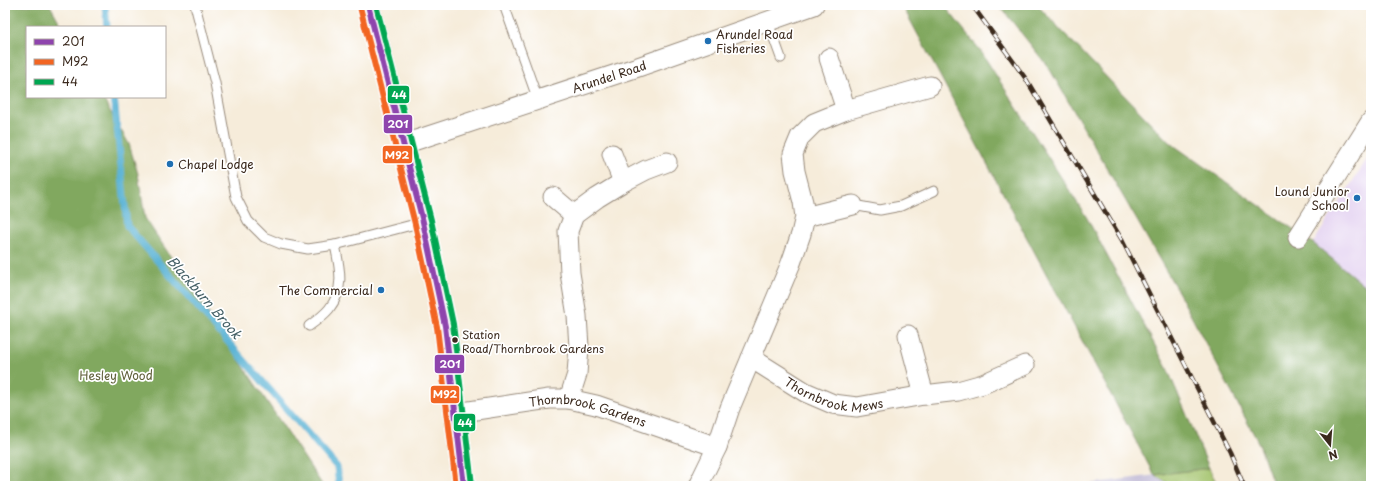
<svg xmlns="http://www.w3.org/2000/svg" width="1376" height="491" viewBox="0 0 1376 491" font-family="'Playpen Sans',sans-serif">
<style>
.built{fill:#e4d3f1}
.industrial{fill:#c6c0d9}
.green{fill:#a2c26a;stroke:#6e7644}
.forest{fill:#81a85e;stroke:#5e693e}
.lines{fill:none;stroke-linecap:round;stroke-linejoin:round}
.stream{stroke:#55b0d3;stroke-width:7}
.service-casing{stroke:#988b7c;stroke-width:11}
.minor-casing{stroke:#988b7c;stroke-width:21}
.primary-casing{stroke:#988b7c;stroke-width:24}
.service{stroke:#fff;stroke-width:9}
.minor{stroke:#fff;stroke-width:19}
.primary{stroke:#f1c369;stroke-width:22}
.rail-casing{stroke:#3b2a1e;stroke-width:4.5}
.rail{stroke:#fff;stroke-width:3;stroke-dasharray:9;stroke-linecap:butt}
.bus-1-casing{stroke:#fff;stroke-width:9}
.bus-2-casing{stroke:#fff;stroke-width:9}
.bus-3-casing{stroke:#fff;stroke-width:9}
.bus-1{stroke:#8e44ad;stroke-width:6}
.bus-2{stroke:#f26522;stroke-width:6}
.bus-3{stroke:#00a651;stroke-width:6}
.poi-dot{fill:#1f6fb2;stroke:#fff;stroke-width:1.5}
.bus-dot{fill:#3b2a1e;stroke:#fff;stroke-width:1.5}
.labels{text-anchor:middle;dominant-baseline:central;stroke-width:3.5;stroke-linejoin:round;paint-order:stroke}
.bus-label{font-size:11px;fill:#3b2a1e;stroke:#fff;text-anchor:start}
.poi-label{font-size:12px;fill:#3b2a1e;stroke:#fff;text-anchor:start}
.street-label{font-size:12px;fill:#3b2a1e;stroke:#fff}
.park-label{font-size:12px;fill:#5f5f39;stroke:#fff}
.water-label{font-size:13px;font-style:italic;fill:#456066;stroke:#fff}
.line-badge{stroke:#fff;stroke-width:1.5}
.badge-label{font-size:11px;text-anchor:middle;font-weight:bold;fill:#fff}
</style>
<rect width="100%" height="100%" fill="#fff"/>
<filter id="ink" filterUnits="userSpaceOnUse"><feTurbulence type="fractalNoise" baseFrequency=".025" numOctaves="2"/><feDisplacementMap in="SourceGraphic" scale="8" xChannelSelector="R" yChannelSelector="G"/><feConvolveMatrix kernelMatrix="1 2 1 2 8 2 1 2 1" color-interpolation-filters="sRGB"/></filter>
<filter id="wash" filterUnits="userSpaceOnUse"><feTurbulence type="fractalNoise" baseFrequency=".012" numOctaves="4" result="noise"/><feDisplacementMap in="SourceGraphic" scale="16" xChannelSelector="R" yChannelSelector="G"/><feGaussianBlur stdDeviation="0.9" result="paint"/><feColorMatrix in="noise" values="0 0 0 0 0 0 0 0 0 0 0 0 0 0 0 0 0 1.4 0 .05"/><feComposite in="paint" operator="in"/></filter>
<g filter="url(#wash)">
<rect width="100%" height="100%" fill="#f6ecda"/>
<polygon class="built" points="1371,153 1371,291 1313,243"/>
<polygon class="industrial" points="1209,468 1216,486 1073,486"/>
<polygon class="green" points="1209,468 1218,486 1172,486 1154,475"/>
<g class="forest">
<polygon points="5,5 50,5 62,27 27,27 27,97 102,97 129,144 138,174 145,218 323,486 5,486"/>
<polygon points="902,5 944,5 980,50 1087,218 1167,368 1209,468 1154,475"/>
<polygon points="999,5 1037,5 1169,142 1313,243 1371,291 1371,486 1274,486 1259,444 1180,295 1049,68"/>
</g>
<g class="lines">
<g class="stream">
<polyline points="105,5 107,27"/>
<polyline points="114,97 127,226 337,467 339,486"/>
</g>
</g>
</g>
<g filter="url(#ink)">
<g class="lines">
<g class="service-casing">
<g id="service">
<polyline points="195,5 215,83 236,197 248,221 264,237 281,244 308,249 335,245 423,222"/>
<polyline points="504,5 538,100"/>
<polyline points="768,22 781,58"/>
<polyline points="853,205 880,210 901,206 934,191"/>
<path d="M309,326c7,-5 15,-11 20,-17 16,-20 11,-40 6,-64"/>
</g>
</g>
<g class="minor-casing">
<g id="minor">
<polyline points="829,58 846,110"/>
<path id="s1" d="M404,144l234,-77 176,-62"/>
<polyline points="612,154 623,182"/>
<polyline points="553,197 574,215"/>
<polyline points="805,217 853,205"/>
<polyline points="1298,237 1371,121"/>
<polyline points="908,335 924,395"/>
<path id="s2" d="M751,358l54,34 28,12 24,3 67,-12 34,-4 25,-7 42,-19"/>
<polyline points="569,399 577,374 579,347 577,316 570,273 568,231 574,215 597,198 623,182 646,170 667,162"/>
<path id="s3" d="M456,413l93,-14h20l27,6 121,42"/>
<polyline points="698,486 717,447 730,408 791,263 801,234 805,217 803,202 795,171 793,154 800,137 814,123 846,110 930,86"/>
</g>
</g>
<g class="primary-casing">
<polyline id="primary" points="368,5 423,222 445,326 464,486"/>
</g>
<use href="#service" class="service"/>
<use href="#minor" class="minor"/>
<use href="#primary" class="primary"/>
<g class="rail-casing">
<polyline id="rail" points="972,5 1026,79 1122,240 1230,453 1244,486"/>
</g>
<use href="#rail" class="rail"/>
<g class="bus-1-casing">
<polyline id="bus-1" points="368,5 423,222 445,326 464,486"/>
</g>
<g class="bus-2-casing">
<polyline id="bus-2" points="360,7 415,224 437,327 456,486"/>
</g>
<g class="bus-3-casing">
<polyline id="bus-3" points="376,5 431,220 453,324 472,485"/>
</g>
<use href="#bus-1" class="bus-1"/>
<use href="#bus-2" class="bus-2"/>
<use href="#bus-3" class="bus-3"/>
</g>
</g>
<g class="poi-dot">
<circle cx="708" cy="41" r="4"/>
<circle cx="170" cy="164" r="4"/>
<circle cx="1357" cy="198" r="4"/>
<circle cx="381" cy="290" r="4"/>
</g>
<circle class="bus-dot" cx="455" cy="340" r="3.5"/>
<g class="labels">
<g class="bus-label">
<text x="462" y="334">Station<tspan x="462" dy="14">Road/Thornbrook Gardens</tspan></text>
</g>
<g class="poi-label">
<text x="716" y="34">Arundel Road<tspan x="716" dy="14">Fisheries</tspan></text>
<text x="178" y="164">Chapel Lodge</text>
<text x="1349" y="191" text-anchor="end">Lound Junior<tspan x="1349" dy="14">School</tspan></text>
<text x="373" y="290" text-anchor="end">The Commercial</text>
</g>
<g class="street-label">
<text stroke="none"><textPath href="#s1" startOffset="216">Arundel Road</textPath></text>
<text stroke="none"><textPath href="#s2" startOffset="93">Thornbrook Mews</textPath></text>
<text stroke="none"><textPath href="#s3" startOffset="134">Thornbrook Gardens</textPath></text>
</g>
<g class="park-label">
<text x="116" y="375">Hesley Wood</text>
</g>
<g class="water-label">
<text transform="translate(205 297) rotate(49)">Blackburn Brook</text>
</g>
</g>
<g class="line-badge">
<rect x="387" y="85" width="23" height="19" rx="4" fill="#00a651"/>
<rect x="383" y="114" width="30" height="20" rx="4" fill="#8e44ad"/>
<rect x="382" y="145" width="31" height="19" rx="4" fill="#f26522"/>
<rect x="434" y="354" width="31" height="20" rx="4" fill="#8e44ad"/>
<rect x="430" y="385" width="30" height="19" rx="4" fill="#f26522"/>
<rect x="453" y="413" width="23" height="19" rx="4" fill="#00a651"/>
</g>
<g class="badge-label">
<text x="399" y="99">44</text>
<text x="398" y="128">201</text>
<text x="397" y="159">M92</text>
<text x="450" y="368">201</text>
<text x="445" y="398">M92</text>
<text x="465" y="427">44</text>
</g>
<rect width="1376" height="491" fill="none" stroke="#fff" stroke-width="20"/>
<rect x="26" y="26" width="140" height="72" fill="#ffffff" stroke="#b1aaa5"/>
<rect x="34" y="39" width="20" height="6" fill="#8e44ad" stroke="#b1aaa5"/>
<text x="62" y="46" font-size="12" fill="#3b2a1e">201</text>
<rect x="34" y="59" width="20" height="6" fill="#f26522" stroke="#b1aaa5"/>
<text x="62" y="66" font-size="12" fill="#3b2a1e">M92</text>
<rect x="34" y="79" width="20" height="6" fill="#00a651" stroke="#b1aaa5"/>
<text x="62" y="86" font-size="12" fill="#3b2a1e">44</text>
<g transform="translate(1330 445) rotate(163)" stroke="#ffffff" stroke-width="3" paint-order="stroke">
<path d="M0-3L7 15L0 10L-7 15Z" fill="#3b2a1e"/>
<text y="-6" font-size="11" font-weight="bold" text-anchor="middle" fill="#3b2a1e">N</text>
</g>
</svg>
